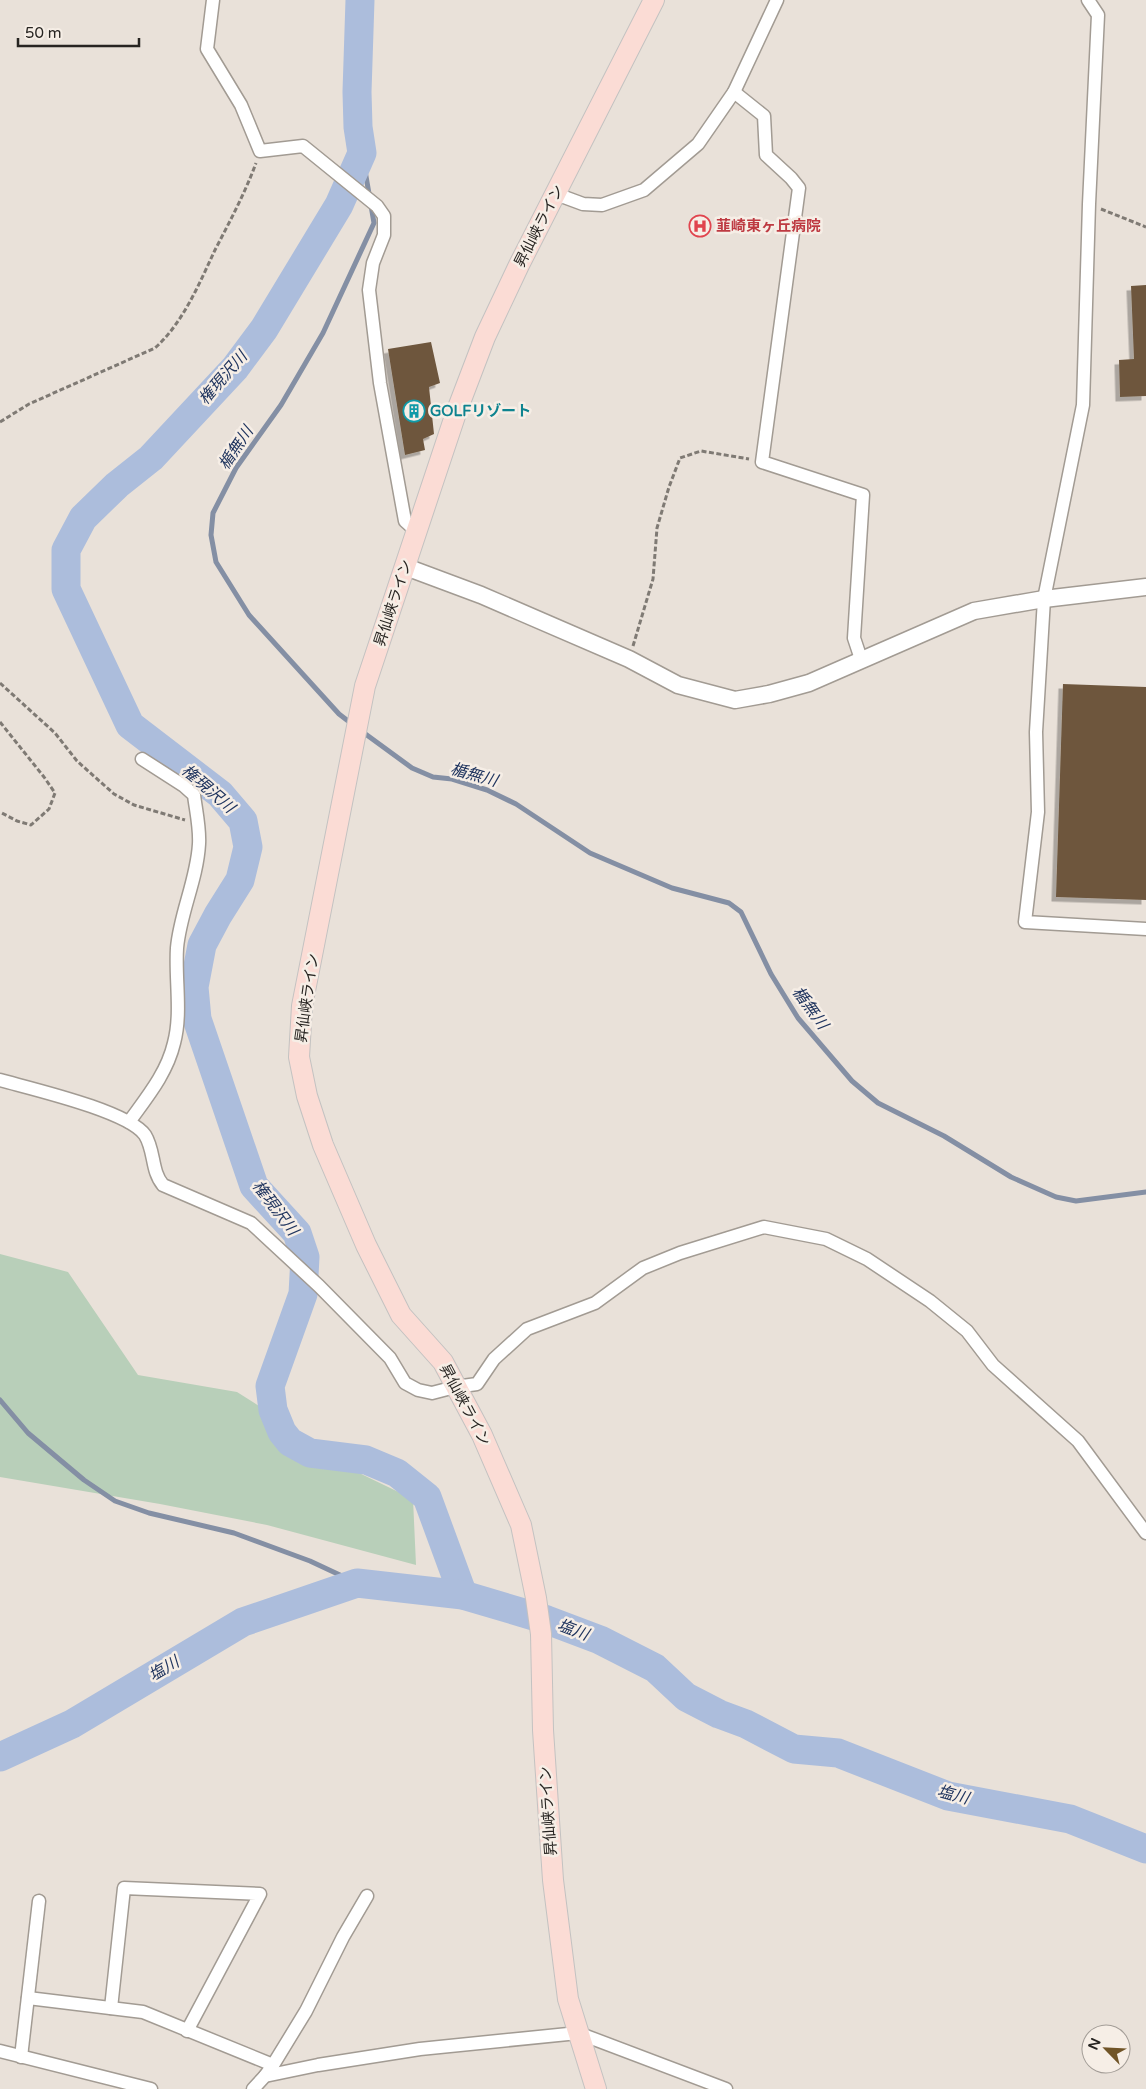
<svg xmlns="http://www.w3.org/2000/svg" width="1146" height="2089" viewBox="0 0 1146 2089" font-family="'Varela Round','Noto Sans JP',sans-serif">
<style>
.green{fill:#b8cfb9}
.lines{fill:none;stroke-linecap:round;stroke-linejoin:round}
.stream{stroke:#848fa4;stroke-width:5}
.river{stroke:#acbddc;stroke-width:29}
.building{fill:#6e573e;filter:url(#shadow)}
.minor-casing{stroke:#a29b93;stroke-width:15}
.tertiary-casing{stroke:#a29b93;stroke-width:19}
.primary-casing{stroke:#c3c2c1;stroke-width:22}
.path{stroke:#7f7a74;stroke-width:3;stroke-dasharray:5 2.5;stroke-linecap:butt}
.minor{stroke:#fff;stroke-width:12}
.tertiary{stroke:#fff;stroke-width:16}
.primary{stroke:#fbdcd5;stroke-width:20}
.labels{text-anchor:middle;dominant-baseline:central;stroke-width:5;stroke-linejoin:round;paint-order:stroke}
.street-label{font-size:15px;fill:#272421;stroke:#f6eee6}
.health-label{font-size:15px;font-weight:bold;fill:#be3a42;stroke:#f6eee6;text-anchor:start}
.culture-label{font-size:15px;font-weight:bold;fill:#0d838f;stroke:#f6eee6;text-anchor:start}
.water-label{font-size:16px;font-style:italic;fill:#20355f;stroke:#f6eee6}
</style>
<defs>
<filter id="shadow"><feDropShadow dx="-4.5" dy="4.5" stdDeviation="0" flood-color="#0004"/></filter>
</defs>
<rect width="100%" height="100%" fill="#e9e1d9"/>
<polygon class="green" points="0,1254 68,1272 138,1375 237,1392 259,1406 281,1445 302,1464 355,1471 413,1499 416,1565 267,1525 160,1504 0,1477"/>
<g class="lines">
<g class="stream">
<polyline points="352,724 339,714 249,615 216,562 211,535 213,513 236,468 281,405 323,333 374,223 362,153"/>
<polyline points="360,730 412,768 433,777 452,779 487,790 516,804 590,853 672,888 729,903 741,912 771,974 798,1018 852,1081 878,1103 944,1136 1011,1177 1056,1197 1076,1201 1146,1192"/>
<polyline points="0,1400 28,1433 84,1480 115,1501 149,1513 234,1533 310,1561 357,1583"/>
</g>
<g class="river">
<polyline points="360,0 357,92 358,127 362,153 339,205 264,329 235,368 151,458 117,485 83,518 66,550 66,589 130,725 220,794 243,821 248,847 240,880 218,915 202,945 194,987 197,1019 254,1186 297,1233 305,1257 303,1294 270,1386 273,1410 282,1432 290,1442 310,1453 366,1460 397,1473 427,1497 463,1595"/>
<polyline points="0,1757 72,1724 243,1622 357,1583 463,1595 547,1620 600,1640 655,1668 686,1697 719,1714 746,1724 794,1749 838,1753 948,1796 1070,1819 1146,1849"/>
</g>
</g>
<g class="building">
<polygon points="1146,285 1146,396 1120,397 1119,360 1134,359 1131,286"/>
<polygon points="431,342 440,383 429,387 434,434 423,439 425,450 405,455 388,349"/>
<polygon points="1063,684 1146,687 1146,900 1056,897"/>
</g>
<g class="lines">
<g class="minor-casing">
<g id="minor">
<polyline points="213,0 207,49 241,105 260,151 303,146 377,206 384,216 384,235 373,263 369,290 380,383 405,521 415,530"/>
<polyline points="1088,0 1098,15 1089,204 1083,405 1044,599 1036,732 1038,812 1025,922 1146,929"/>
<polyline points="734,92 764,116 766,155 791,178 799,188 762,462 863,495 854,638 861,659"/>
<polyline points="556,194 583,204 602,205 644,190 698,144 734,92 777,0"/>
<path d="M0,1080c32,9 128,31 145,55 10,16 6,36 18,50l88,38 68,63 71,72 15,25 13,7 14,3 23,-6 22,-3 17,-25 33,-30 68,-26 48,-35 37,-15 84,-26 62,12 41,20 63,42 37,30 26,34 85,76 68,92"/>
<path d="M129,1122c18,-25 38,-49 45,-79 8,-30 1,-64 3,-95 3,-35 20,-68 22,-104 1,-16 -3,-33 -5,-49l-10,-9 -42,-27"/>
<polyline points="28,1998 143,2012 273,2065 265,2076"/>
<polyline points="111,2008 124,1888 260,1894 187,2031"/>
<polyline points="0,2051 151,2089"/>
<polyline points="21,2057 39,1901"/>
<polyline points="273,2065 306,2011 343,1937 367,1896"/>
<polyline points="253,2089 265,2076 318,2065 420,2049 578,2033 726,2089"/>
</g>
</g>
<g class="tertiary-casing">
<polyline id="tertiary" points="406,567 481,595 629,659 678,685 735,700 769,694 809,683 974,611 1044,599 1146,587"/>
</g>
<g class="primary-casing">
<polyline id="primary" points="596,2089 568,1999 553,1880 543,1730 541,1634 536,1598 521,1525 482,1435 443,1362 401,1315 366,1245 323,1145 307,1096 299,1057 302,1006 365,686 456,413 485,337 519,265 654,0"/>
</g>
<g class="path">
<polyline points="1101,209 1146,227"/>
<path d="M0,422l29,-18 126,-56c28,-25 44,-64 60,-98 15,-29 30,-57 41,-87"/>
<polyline points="633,646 653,579 657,528 669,487 680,458 701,451 749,459"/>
<polyline points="0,683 55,733 77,761 114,794 134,805 185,820"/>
<polyline points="0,722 44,777 55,793 49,809 31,825 17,821 0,812"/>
</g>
<use href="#minor" class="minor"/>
<use href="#tertiary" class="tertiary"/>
<use href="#primary" class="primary"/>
</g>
<defs>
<g id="hospital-ring" transform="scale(1.125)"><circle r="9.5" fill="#f6eee6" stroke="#e0444e" stroke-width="1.5"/><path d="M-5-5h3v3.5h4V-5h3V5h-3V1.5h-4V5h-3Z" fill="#e0444e"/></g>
<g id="building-ring" transform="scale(1.125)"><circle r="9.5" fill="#f6eee6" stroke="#0f9aa8" stroke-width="1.5"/><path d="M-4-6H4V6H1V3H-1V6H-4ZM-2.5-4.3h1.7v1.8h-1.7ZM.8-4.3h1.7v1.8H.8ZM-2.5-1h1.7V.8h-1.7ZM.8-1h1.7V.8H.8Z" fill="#0f9aa8"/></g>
</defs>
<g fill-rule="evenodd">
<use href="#hospital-ring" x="700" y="226"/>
<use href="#building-ring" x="414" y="411"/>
</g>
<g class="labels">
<g class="street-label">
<text transform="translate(539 226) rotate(-63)">昇仙峡ライン</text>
<text transform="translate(393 603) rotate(-72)">昇仙峡ライン</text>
<text transform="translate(307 998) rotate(-82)">昇仙峡ライン</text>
<text transform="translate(465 1405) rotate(62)">昇仙峡ライン</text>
<text transform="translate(548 1811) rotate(-94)">昇仙峡ライン</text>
</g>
<g class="health-label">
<text x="716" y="226">韮崎東ヶ丘病院</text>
</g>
<g class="culture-label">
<text x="430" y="411">GOLFリゾート</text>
</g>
<g class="water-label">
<text transform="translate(223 378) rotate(-49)">権現沢川</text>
<text transform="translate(236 448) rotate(-56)">楯無川</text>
<text transform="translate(474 775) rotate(16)">楯無川</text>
<text transform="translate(208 789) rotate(41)">権現沢川</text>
<text transform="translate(810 1008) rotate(54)">楯無川</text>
<text transform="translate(275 1208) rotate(53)">権現沢川</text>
<text transform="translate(573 1630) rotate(20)">塩川</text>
<text transform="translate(164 1669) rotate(-31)">塩川</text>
<text transform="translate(953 1795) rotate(15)">塩川</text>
</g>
</g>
<g transform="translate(1106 2049) rotate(294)"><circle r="24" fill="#f6eee6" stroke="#a39d97"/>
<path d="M0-4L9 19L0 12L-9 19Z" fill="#705427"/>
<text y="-8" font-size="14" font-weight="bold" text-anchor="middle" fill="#272421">N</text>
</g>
<path d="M18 38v8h121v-8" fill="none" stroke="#272421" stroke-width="2.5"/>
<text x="25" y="38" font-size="15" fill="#272421" stroke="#f6eee6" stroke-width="4" paint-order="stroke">50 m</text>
</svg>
